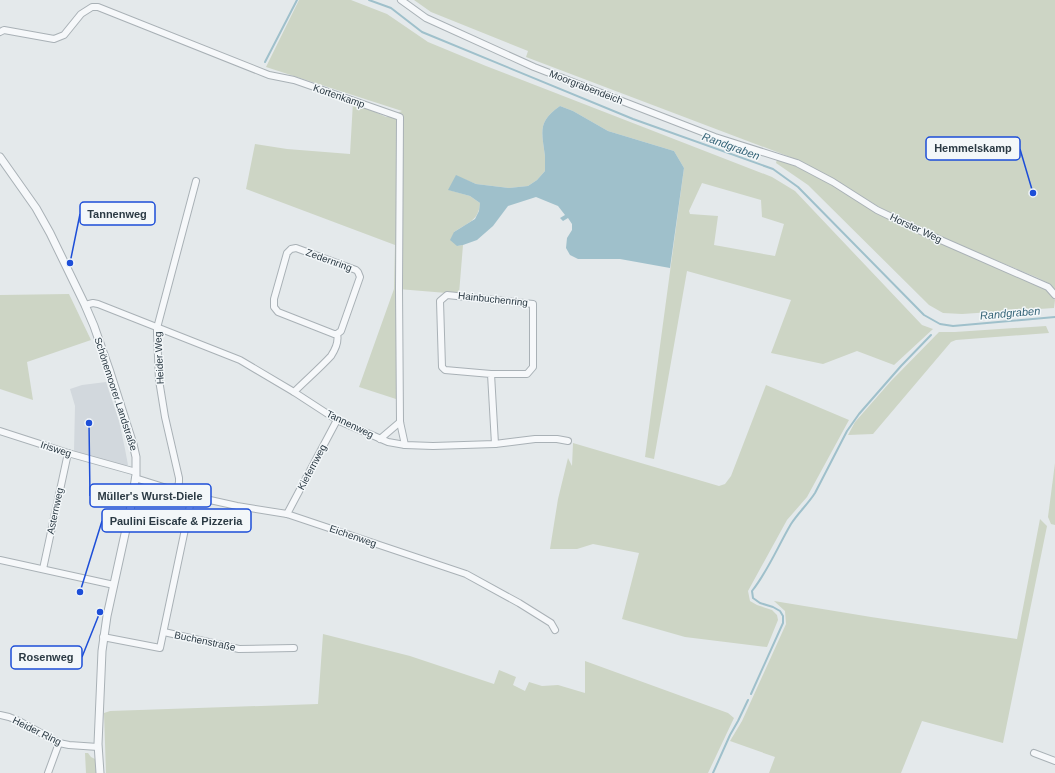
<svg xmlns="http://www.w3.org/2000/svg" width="1055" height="773" viewBox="0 0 1055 773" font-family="Helvetica,sans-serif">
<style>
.built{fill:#d2d8dd}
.green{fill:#cdd5c5;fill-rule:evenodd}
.water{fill:#9fc0cb}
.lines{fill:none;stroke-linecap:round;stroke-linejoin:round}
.stream{stroke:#9fc0cb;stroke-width:2}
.minor-casing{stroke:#a9b1b6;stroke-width:8}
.tertiary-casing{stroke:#a9b1b6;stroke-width:9}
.minor{stroke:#f6f8fa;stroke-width:6}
.tertiary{stroke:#f6f8fa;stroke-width:7}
.labels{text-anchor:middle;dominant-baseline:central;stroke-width:3;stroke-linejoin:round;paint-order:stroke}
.street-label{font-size:10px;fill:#2b3a44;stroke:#f3f7f9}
.water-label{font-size:11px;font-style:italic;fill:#356478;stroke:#f3f7f9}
.leader{fill:none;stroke:#1d4ed8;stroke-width:1.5}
.callout-dot{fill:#1d4ed8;stroke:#f3f7f9;stroke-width:1.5}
.callout{fill:#f3f7f9;stroke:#1d4ed8;stroke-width:1.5}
.callout-label{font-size:11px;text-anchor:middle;font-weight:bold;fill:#2b3a44}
</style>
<rect width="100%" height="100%" fill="#e4e9eb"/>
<polygon class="built" points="106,382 119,421 125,449 128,465 125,466 74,451 75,406 70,389 82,385"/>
<g class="green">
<path d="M299,0h52l36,14 41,28 58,24 286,111 23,14 127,134 11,4 -39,36 -37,-14 -34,13 -52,-11 20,-53 -104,-29 -33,188 -9,-2 39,-289 -10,-17 -66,-20 -35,-20 -13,-5c-23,16 -18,26 -15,50 0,5 0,10 0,15l-8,9 -9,6 -19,2 -33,-4 -20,-8 -7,14 21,6 10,7c-1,18 -13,20 -26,29l3,14 6,-1 -4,49 -61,-5 -2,110 -37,-12 35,-98 1,-44 -149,-56 9,-45 32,5 63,5 3,-52 33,15 16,-6 -136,-44zM702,183l59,17 1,17 22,7 -9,32 -61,-11 4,-29 -28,-2 -1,-3z"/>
<polygon points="414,0 1055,0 1055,290 1050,284 1036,277 928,232 879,207 835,180 798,160 526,57 528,51 431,12"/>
<polygon points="777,159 795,166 832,185 876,212 926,237 1046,289 1055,300 1054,308 962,314 943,313 929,305 808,185 776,163"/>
<polygon points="69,294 91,340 27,362 33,400 0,389 0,295"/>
<polygon points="1046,326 1049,333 956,340 951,342 873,434 848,435 855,422 891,381 939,332 955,332"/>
<polygon points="766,385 849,420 807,497 787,520 748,591 750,601 757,605 772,610 777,615 778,620 767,647 685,637 622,619 639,553 593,544 577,549 550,549 558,499 568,458 572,466 573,443 719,486 725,484 731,476"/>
<polygon points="1055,463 1055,525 1051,524 1048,517"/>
<polygon points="1040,519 1047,526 1003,743 922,721 901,773 769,773 775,757 730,741 742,721 786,624 785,611 774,601 871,617 1017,639"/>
<polygon points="323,634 410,656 494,684 499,670 516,677 513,685 525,691 529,682 542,686 558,685 585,693 585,661 728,713 734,718 708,773 106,773 104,713 110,711 318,704"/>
<polygon points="85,753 88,753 91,757 95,759 96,773 86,773"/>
</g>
<path class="water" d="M560,106l13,5 35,20 66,20 10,17 -14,100 -50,-9h-42l-8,-4 -4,-7 1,-10 5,-8v-6l-4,-6 -5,3 -3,-3 5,-3 -7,-9 -22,-9 -28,9 -15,20 -16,14 -14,5 -6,1 -7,-6 4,-8 21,-13 4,-8 1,-8 -10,-7 -22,-6 8,-15 20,9 33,4 19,-2 9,-6 8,-9c0,-5 0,-10 0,-15 -3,-24 -8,-34 15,-50z"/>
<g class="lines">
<g class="stream">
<polyline points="369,0 391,8 422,32 633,119 773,169 798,187 924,315 940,324 953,326 1055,317"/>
<polyline points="265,62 297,0"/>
<path d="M751,694l32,-71v-7l-3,-5 -7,-4 -13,-4 -7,-5 -1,-7c16,-20 26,-45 39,-67 7,-11 17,-20 24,-31l32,-62 12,-17 42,-48 30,-31"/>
<polyline points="713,773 730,735 738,721 748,700"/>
</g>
<g class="minor-casing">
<g id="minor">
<polyline points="401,0 426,18 534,67 715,137 797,163 833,182 877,210 927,234 1048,287 1055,295"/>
<polyline points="0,32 4,30 54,39 64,35 81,14 92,7 98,7 269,75 294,80 400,117 399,288 400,422 405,445"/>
<polyline points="85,305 93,303 98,304 240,360 294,392 337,420 388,442 405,445 433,446 495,444 535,439 557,439 568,441"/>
<polyline points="491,374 445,370 442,367 440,301 447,295 533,304 533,367 527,374 491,374 495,444"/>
<path d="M294,392c12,-12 26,-24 37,-36 4,-6 8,-14 6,-22l4,-3 19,-54 -2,-5 -2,-2 -60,-22 -5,1 -4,4 -13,46v8l4,5 56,22h3"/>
<polyline points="0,431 68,453 136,472"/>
<polyline points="380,439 400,422"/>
<polyline points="135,478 192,496 237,506 287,514 466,574 519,603 551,623 555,630"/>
<polyline points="177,491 179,482 179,478 165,417 159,380 157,333 157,328 196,181"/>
<polyline points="287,514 337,420"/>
<polyline points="0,560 114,585"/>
<polyline points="43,569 68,453"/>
<polyline points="164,632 239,649 294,648"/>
<polyline points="103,637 160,648 192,496"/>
<polyline points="0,715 9,717 19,721 59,743 69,745 98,747"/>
<polyline points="1034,753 1055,761"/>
<polyline points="48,773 59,743"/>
</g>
</g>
<g class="tertiary-casing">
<polyline id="tertiary" points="0,157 36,208 50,233 85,305 94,326 110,372 133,444 136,457 136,475 130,511 107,616 102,651 98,744 100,773"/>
</g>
<use href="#minor" class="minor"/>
<use href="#tertiary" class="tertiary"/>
</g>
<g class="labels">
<g class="street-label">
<text transform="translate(586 87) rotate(21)">Moorgrabendeich</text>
<text transform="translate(339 96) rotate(19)">Kortenkamp</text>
<text transform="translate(916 228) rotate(25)">Horster Weg</text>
<text transform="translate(329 260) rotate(20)">Zedernring</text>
<text transform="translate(493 299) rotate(6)">Hainbuchenring</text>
<text transform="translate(159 358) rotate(-93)">Heider Weg</text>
<text transform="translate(116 394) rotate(72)">Schönemoorer Landstraße</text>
<text transform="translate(350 424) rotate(26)">Tannenweg</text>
<text transform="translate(56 449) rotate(18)">Irisweg</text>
<text transform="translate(312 467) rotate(-62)">Kiefernweg</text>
<text transform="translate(55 511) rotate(-78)">Asternweg</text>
<text transform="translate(353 536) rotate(19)">Eichenweg</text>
<text transform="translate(205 641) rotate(12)">Buchenstraße</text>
<text transform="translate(37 731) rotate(26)">Heider Ring</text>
</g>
<g class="water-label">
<text transform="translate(731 146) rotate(20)">Randgraben</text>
<text transform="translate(1010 313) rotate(-5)">Randgraben</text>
</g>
</g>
<path class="leader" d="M1033 193L1020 149M70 263L80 214M89 423L90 496M80 592L102 521M100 612L82 657"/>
<g class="callout-dot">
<circle cx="1033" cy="193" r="4"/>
<circle cx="70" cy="263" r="4"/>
<circle cx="89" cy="423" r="4"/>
<circle cx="80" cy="592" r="4"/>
<circle cx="100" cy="612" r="4"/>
</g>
<g class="callout">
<rect x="926" y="137" width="94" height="23" rx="4"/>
<rect x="80" y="202" width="75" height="23" rx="4"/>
<rect x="90" y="484" width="121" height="23" rx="4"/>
<rect x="102" y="509" width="149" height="23" rx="4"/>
<rect x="11" y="646" width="71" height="23" rx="4"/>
</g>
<g class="callout-label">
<text x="973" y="152">Hemmelskamp</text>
<text x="117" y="218">Tannenweg</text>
<text x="150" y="500">Müller's Wurst-Diele</text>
<text x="176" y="525">Paulini Eiscafe &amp; Pizzeria</text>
<text x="46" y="661">Rosenweg</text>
</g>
</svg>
